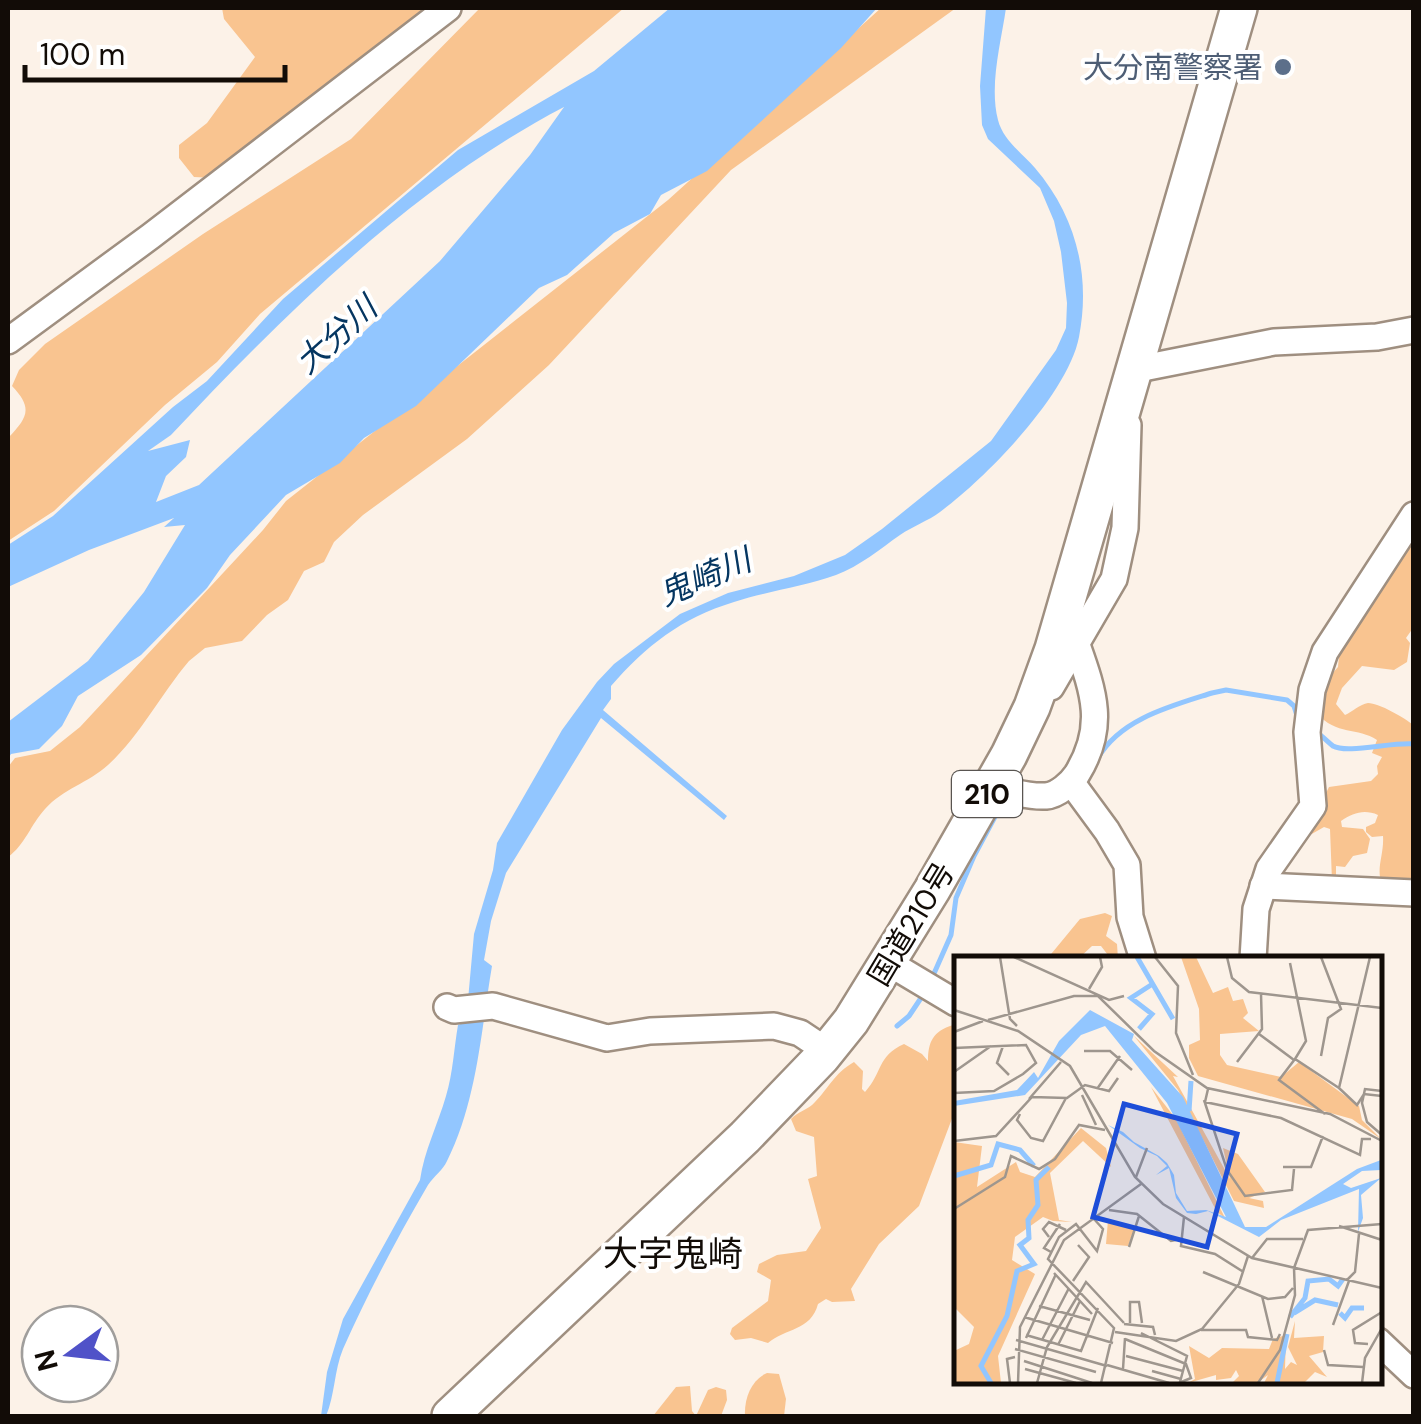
<svg xmlns="http://www.w3.org/2000/svg" width="1421" height="1424" viewBox="0 0 1421 1424" font-family="'DM Sans','Noto Sans JP',sans-serif">
<style>
.green{fill:#f9c490}
.water{fill:#92c6ff;fill-rule:evenodd}
.lines{fill:none;stroke-linecap:round;stroke-linejoin:round}
.stream{stroke:#92c6ff;stroke-width:5}
.minor-casing{stroke:#9f8f80;stroke-width:30}
.highway-casing{stroke:#9f8f80;stroke-width:40}
.minor{stroke:#fff;stroke-width:25}
.highway{stroke:#fff;stroke-width:35}
.service-dot{fill:#5c6f8a;stroke:#fff;stroke-width:4}
.labels{text-anchor:middle;dominant-baseline:central;stroke-width:8;stroke-linejoin:round;paint-order:stroke}
.shield{fill:#fff;stroke:#595551;stroke-width:2.5}
.shield-label{font-size:28px;font-weight:bold;fill:#120c07}
.service-label{font-size:30px;fill:#4e5e75;stroke:#fff;text-anchor:end}
.street-label{font-size:30px;fill:#120c07;stroke:#fff}
.water-label{font-size:32px;font-style:italic;fill:#053661;stroke:#fff}
.quarter-label{font-size:35px;fill:#120c07;stroke:#fff}
.inset-river{fill:none;stroke:#92c6ff;stroke-width:5}
.inset-road{fill:none;stroke:#9e968e;stroke-width:2.5}
.view{fill:#1d4ed8;fill-opacity:0.15;stroke:#1d4ed8;stroke-width:5}
.inset-edge{fill:none;stroke:#120c07;stroke-width:5}
</style>
<rect width="100%" height="100%" fill="#fcf2e8"/>
<g class="green">
<polygon points="222,8 438,8 427,18 330,81 214,178 194,177 179,158 179,145 207,123 255,57 224,19"/>
<path d="M480,8h144l-364,306 -43,48 -52,43 -111,106 -46,30v-103c20,-21 25,-30 4,-52l7,-16 26,-26 158,-110 148,-95z"/>
<path d="M881,8h75l-225,162 -182,195 -82,74 -104,76 -29,27 -10,20 -20,9 -16,29 -21,15 -25,26 -37,7 -16,13c-28,33 -49,75 -81,104 -20,18 -45,24 -63,44 -14,15 -20,36 -37,48v-90l7,-9 35,-7 30,-24 183,-197 23,-29 382,-301z"/>
<path d="M1413,545v83l-7,10 4,5 -3,19 -13,8 -32,-4 -20,22 -6,16 9,11c7,-3 15,-11 23,-12 11,0 37,15 45,22v158l-26,1 -7,-7c-2,-13 4,-25 3,-41l-11,1 -6,-5v-5l9,-4 3,-8c-14,-6 -25,-2 -37,6l1,6 21,2 7,10 -3,14 -14,3 -8,11 -9,-1v10l-4,5 -2,-52 -6,-2 -14,8 -3,-4 22,-44 42,-6 7,-7 -1,-8 5,-9 -10,-4 5,-13c-19,-13 -41,-4 -60,-27l8,-31 13,-15 2,-23 59,-93z"/>
<polygon points="1105,913 1112,916 1106,936 1117,944 1118,959 1111,959 1101,946 1092,946 1078,959 1047,959 1080,919"/>
<path d="M953,1025l3,2v81l-37,98 -40,38 -28,45 4,12 -23,1 -6,-3 -8,5c-7,27 -33,24 -50,39l-17,-5 -16,2 -5,-6 2,-6 36,-27 3,-21 -14,-8 2,-8 18,-9 29,-4 15,-23 -13,-49 9,-3 -3,-39 -18,-6 -5,-12c7,-7 15,-9 21,-14 16,-15 22,-32 42,-43l9,9 -1,18 3,3c18,-20 12,-36 39,-48l18,10 6,7c0,-19 5,-30 25,-36z"/>
<path d="M767,1373l12,1 7,25 -2,17h-39c-1,-17 6,-36 22,-43z"/>
<polygon points="690,1386 692,1411 696,1416 708,1390 716,1387 726,1390 727,1400 721,1416 653,1416 676,1387"/>
</g>
<g class="water">
<path d="M670,8h207l-36,40 -134,123 -46,24 -11,19 -36,19 -47,42 -28,13 -123,118 -52,32 -24,25 -54,32 -56,60 -23,33 -66,67 -63,41 -16,30 -23,23 -28,5 -3,5v-37l80,-61 56,-69 41,-67 -21,2 10,-9 -85,32 -81,37v-42l45,-29 120,-109 34,-26 76,-82 175,-149 136,-79zM564,107l-34,48 -90,106 -241,224 -43,17 10,-26 20,-19 4,-17 -42,11 23,-16c116,-123 242,-249 393,-328z"/>
<path d="M986,8h20c-5,35 -17,77 -8,112 5,20 24,33 37,48 41,48 56,107 44,169 -11,57 -93,141 -139,175 -12,9 -27,14 -40,23 -20,14 -40,31 -64,40 -33,12 -69,16 -102,27 -53,16 -88,44 -123,84v13l-8,11 124,106 -3,4 -123,-102 -95,155 -15,48 -7,39 8,6c-11,65 -15,135 -45,195 -4,9 -13,15 -19,24 -31,53 -60,108 -85,164 -9,22 -8,46 -17,67h-5l6,-44 16,-53 77,-139c4,-29 18,-56 26,-84 7,-23 8,-48 12,-71l8,-3 8,-88 19,-64 4,-27 65,-113 35,-48 17,-18 66,-50 48,-21 66,-17 51,-21 37,-26 109,-88 65,-91 10,-22 1,-25 -6,-51 -7,-31 -14,-33 -52,-49 -6,-14 -2,-39z"/>
</g>
<g class="lines">
<g class="stream">
<path d="M1314,730c7,5 13,11 19,16 14,8 58,-4 81,-2"/>
<path d="M1098,758c22,-39 73,-52 114,-65l14,-3 61,10 7,6 4,13"/>
<polyline points="932,978 951,935 956,898 974,856 997,813 1012,800"/>
<polyline points="897,1026 909,1016 925,992"/>
</g>
<g class="minor-casing">
<g id="minor">
<polyline points="8,341 151,236 448,8"/>
<polyline points="1135,366 1148,367 1274,342 1377,337 1414,330"/>
<polyline points="1051,687 1114,579 1125,528 1128,425"/>
<polyline points="1071,782 1107,831 1127,865 1130,917 1143,959"/>
<path d="M991,786c16,5 38,11 55,10 12,-1 25,-13 31,-22 29,-47 17,-81 0,-129"/>
<polyline points="1263,886 1414,893"/>
<polyline points="1253,959 1256,909 1269,869 1313,806 1307,732 1312,690 1325,652 1414,515"/>
<polyline points="889,963 956,1003"/>
<polyline points="447,1007 454,1010 493,1006 607,1038 650,1031 774,1026 800,1033 827,1051"/>
<polyline points="1378,1341 1414,1375"/>
</g>
</g>
<g class="highway-casing">
<polyline id="highway" points="450,1416 745,1137 822,1057 851,1021 932,890 1009,755 1032,707 1053,649 1239,8"/>
</g>
<use href="#minor" class="minor"/>
<use href="#highway" class="highway"/>
</g>
<circle class="service-dot" cx="1283" cy="67" r="10"/>
<g class="labels">
<rect class="shield" x="952" y="771" width="70" height="46" rx="8"/>
<g class="shield-label">
<text x="987" y="794">210</text>
</g>
<g class="service-label">
<text x="1263" y="67">大分南警察署</text>
</g>
<g class="street-label">
<text transform="translate(911 924) rotate(-59)">国道210号</text>
</g>
<g class="water-label">
<text transform="translate(336 335) rotate(-42)">大分川</text>
<text transform="translate(705 577) rotate(-23)">鬼崎川</text>
</g>
<g class="quarter-label">
<text x="673" y="1254">大字鬼崎</text>
</g>
</g>
<g transform="translate(954 956)">
<rect width="428" height="428" fill="#fcf2e8"/>
<path d="M227,1h15l17,36 15,-6 5,14 10,-2 5,14 -5,5 16,13 -39,3v21l7,10 54,12 18,-15 60,44 3,14 19,19 -29,-20 -154,-43 -9,-18v-13l11,-5 -1,-31zM180,80l44,41 -5,-1 57,103 -7,-31 15,6 27,38 -16,6 14,3 1,7 -30,-7 -56,-111zM197,131l25,32 49,99 -8,-6zM127,172l25,20 5,19 -28,-26 -33,32 9,47 13,2 -19,-1 -10,-4 -28,20 -3,23 23,14 -37,82 3,27h-47v-32l15,-7 5,-17 -20,-20v-165l28,4 -5,41 39,-25 4,10 15,5zM154,264l26,9 -6,17 -22,-2zM341,365l-1,17 30,-2 -1,16 -14,4 18,21 -12,-5 -11,11h-40l4,-8 -11,8h-25l7,-7 -3,-6 -5,8 -15,2v-5l-28,8 7,-4 -6,-33 20,12 13,-10 47,1 4,-10 13,-4 -1,34 6,-7 6,3 -9,-18z" fill="#f9c490"/>
<path d="M136,54l44,24 -2,6 51,57 62,130h21l91,-58 24,-9v10l-19,1 -19,13 8,4 30,-10 -20,17 2,23 -5,14 1,-43 -78,31 -22,17 -51,-26 -12,3 -9,-1 -11,-15 -7,-30 -13,7 11,-9 -10,-10 -17,-8 -32,-23 15,7 11,10 25,14 8,7 7,12 2,18 11,18 19,-1 20,7 -59,-114 -62,-77 -24,9 -56,60 -71,11v-5l63,-11 17,-18 4,6 21,-37z" fill="#92c6ff"/>
<path class="inset-river" d="M183,1l36,62M185,73l13,-15 -21,-16 20,-13M235,155l2,-30M0,220l37,-11 7,-21 22,6 14,16M340,357l21,-13 23,5M386,357l5,5 7,-10h12M336,361l15,-19 3,-17 21,-2 9,7 5,-7M37,427l-10,-17 26,-50 10,-45 17,-7 -14,-19 9,-7 -1,-18 10,-15 -2,-25 13,-13M323,427l10,-49"/>
<path class="inset-road" d="M46,1l10,62 7,7M60,1l95,43 15,-4M201,1l23,29 -2,47 17,42M273,1l5,21 17,14 133,16M367,1l20,52 -13,9 -7,38M416,1l-31,131 18,17 7,-11 18,2M336,7l16,78 -11,18M135,33l13,-22 -2,-10M0,54l64,21 52,35 65,111 28,27 89,54 130,30M34,64l86,-24h24l56,55 53,37 123,26 52,27M0,76l29,-11M305,78l35,26M49,90l-6,17 12,12M0,92l73,-3M130,95h26l22,19M283,106l25,-33 -1,-35M0,116l37,-26M143,133l23,-33M254,133l-3,13 76,16 79,37 2,-16h9M428,135l-17,-2 -3,14 5,19 15,13M0,137l40,-2 29,-17 13,-11 -10,-18M128,139l14,30M75,143l32,-37M250,144l23,70 18,26 47,-6 2,-21M66,158l-3,6 14,18 12,3 23,-43M371,158l-46,-34 16,-21 44,29M0,185l42,-5 36,-39 35,1 18,-13 24,6 9,-13M329,211h28l12,-31M182,221l11,-29M0,253l51,-32 6,-21 28,13 16,-10 24,-34 26,5M155,254l28,4 34,27 10,-2M230,261l-3,29 34,8 27,17M140,263l9,10 -6,22 -21,-27 -17,13 -11,22 66,69 -13,55M385,270l43,14M95,281l-6,-8 6,-7 17,8M175,291l10,-31M97,296l-7,-4 16,-24M298,302l15,-19h36M340,312l14,-38 74,-6M249,316l65,27 17,-2 8,-9M100,317l38,41M393,324l8,-8 4,-38M119,325l16,-24 -11,-12M308,340l10,42M85,350l51,14M70,361l89,26M176,367v-21h9l3,21M170,368l29,3 2,8M379,369l16,-44M247,374h45l2,7 29,3 3,-6M161,376l61,9 26,-12 37,-45 9,-28M187,377l46,23 -7,26M72,379l55,16 17,-43M72,382l30,-64M171,383l61,25 5,14 -12,5M62,384l91,26M88,384l27,-52M414,388l-13,-1 -2,-13 29,-18M104,389l22,-44M61,393l81,23M370,394l4,15 35,2M172,400l57,15M70,405l68,22M153,409l62,18M71,413l51,14M169,413l2,-31M198,415l29,8M56,427l-3,-24 8,-2M64,427l2,-56 44,-87 77,-56M83,427l10,-36 39,-65 38,41M304,427l22,-33 15,-55 -1,-27M408,427l3,-25 17,-30"/>
<path class="view" d="M170,148l113,30 -30,113 -114,-30z"/>
<rect width="428" height="428" class="inset-edge"/>
</g>
<rect width="1421" height="1424" fill="none" stroke="#120c07" stroke-width="20"/>
<g transform="translate(70 1354) rotate(255)"><circle r="48" fill="#ffffff" stroke="#a09e9c" stroke-width="2.5"/>
<path d="M0-8L18 38L0 25L-18 38Z" fill="#5052c8"/>
<text y="-15" font-size="28" font-weight="bold" text-anchor="middle" fill="#120c07">N</text>
</g>
<path d="M25 65v15h260v-15" fill="none" stroke="#120c07" stroke-width="5"/>
<text x="40" y="65" font-size="30" fill="#120c07" stroke="#ffffff" stroke-width="8" paint-order="stroke">100 m</text>
</svg>
